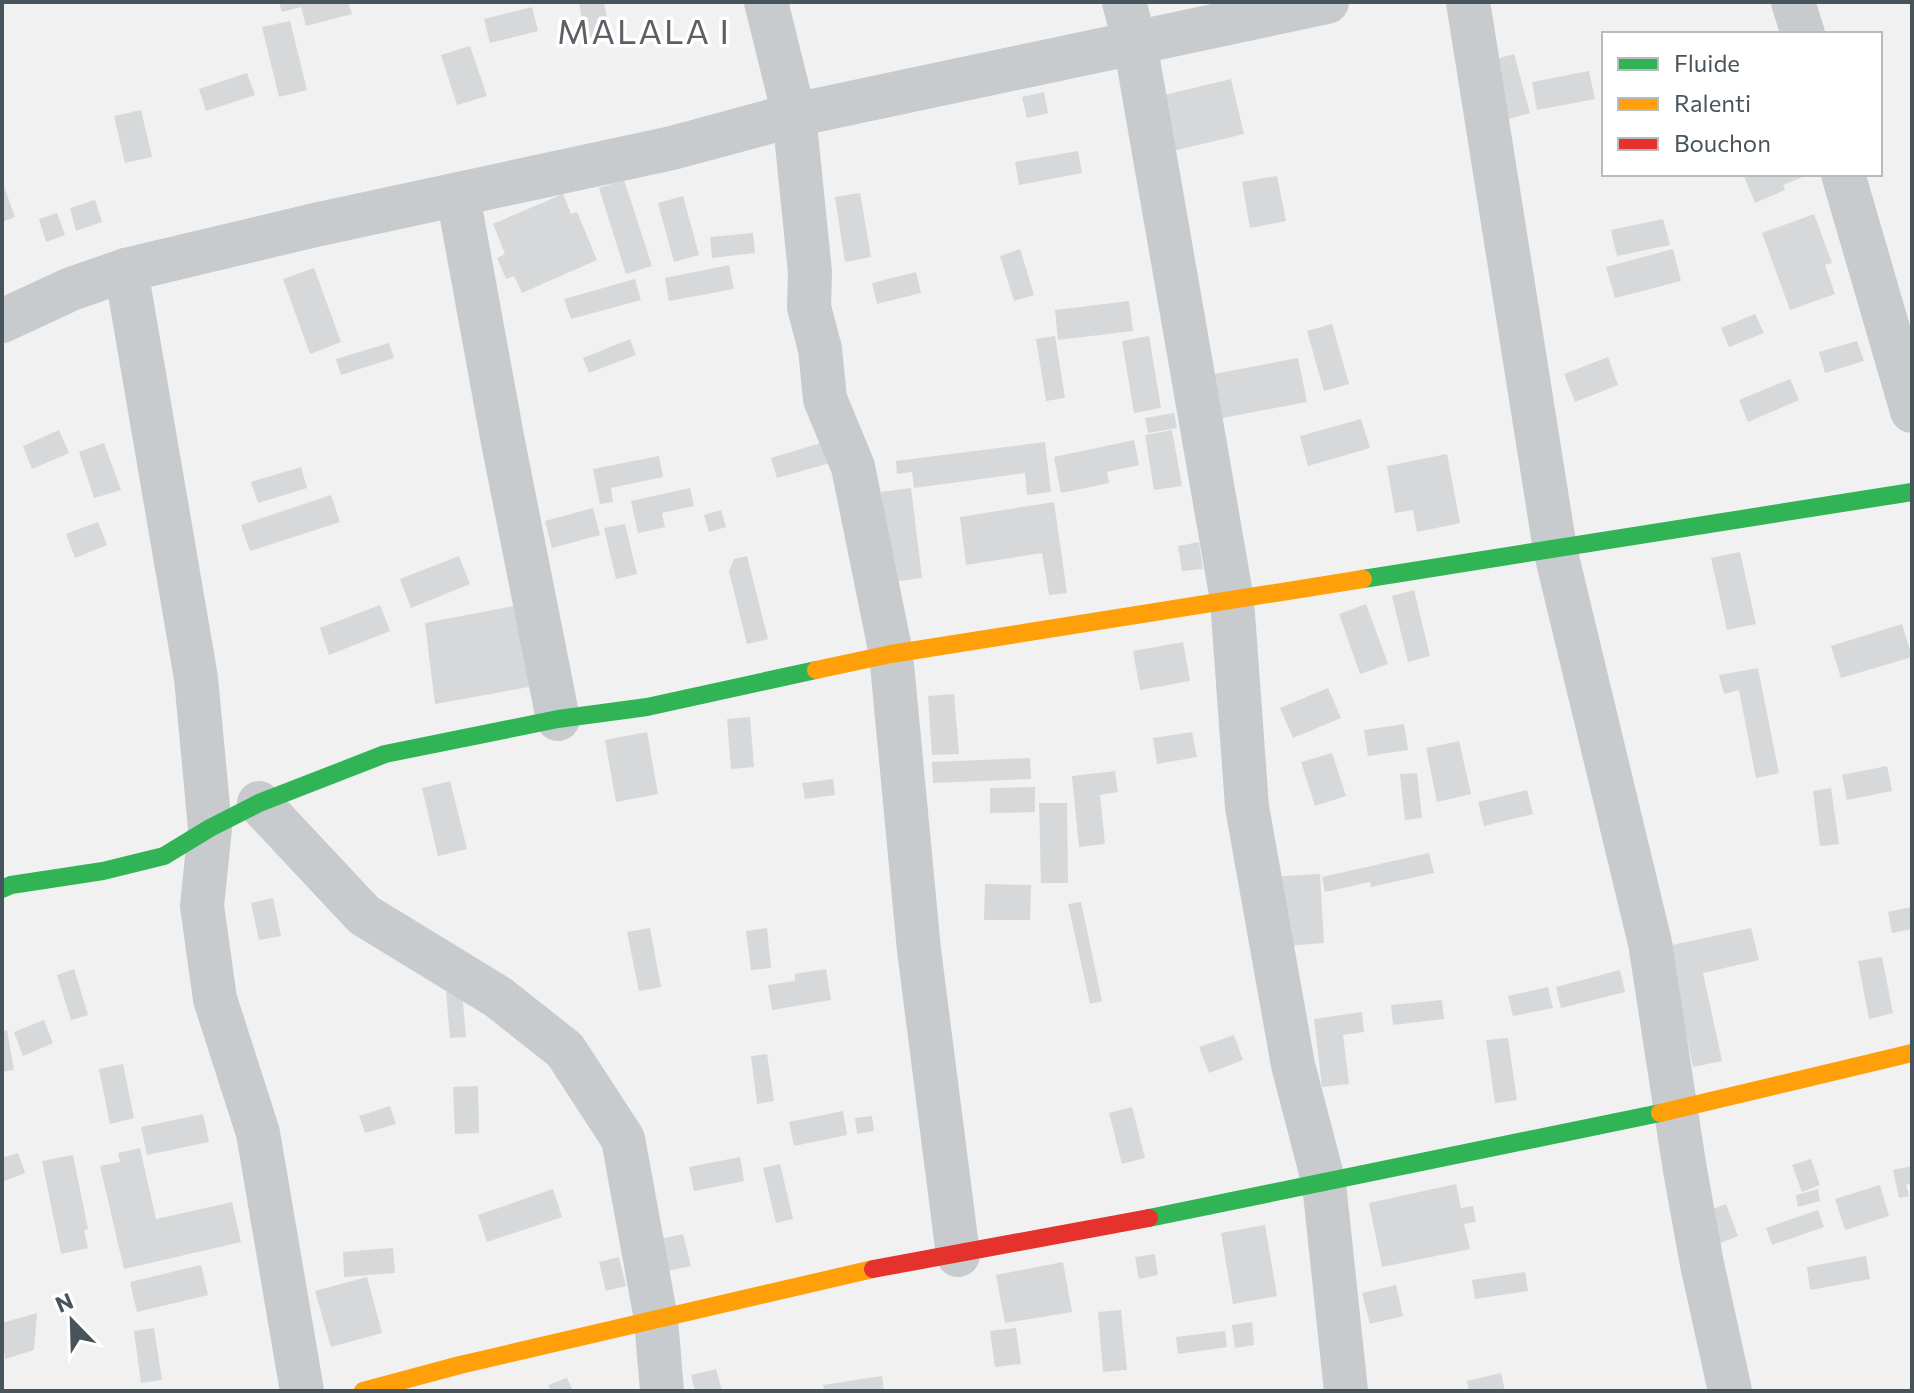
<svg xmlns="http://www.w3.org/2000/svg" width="1914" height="1393" viewBox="0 0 1914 1393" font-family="Commissioner,sans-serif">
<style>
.building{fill:#d7d8d9}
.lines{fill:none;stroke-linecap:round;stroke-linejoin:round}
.street{stroke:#c8cbcd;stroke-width:44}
.fast{stroke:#30b455;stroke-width:18}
.slow{stroke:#ff9f0a;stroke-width:18}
.jam{stroke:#e5322d;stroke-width:18}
.labels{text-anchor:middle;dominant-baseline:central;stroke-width:7;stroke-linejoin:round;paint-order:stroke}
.quarter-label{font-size:34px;letter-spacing:2px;fill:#5c6064;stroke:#fff}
</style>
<rect width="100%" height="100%" fill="#f1f1f1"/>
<g class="building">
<polygon points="279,2 348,2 352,14 306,26 301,7 282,12"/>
<polygon points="579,2 604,2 610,36 585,39"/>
<polygon points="532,7 538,31 490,43 484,19"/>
<polygon points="290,21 307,90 279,97 262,27"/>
<polygon points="470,46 487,96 457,105 441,55"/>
<polygon points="1514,54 1530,113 1505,120 1489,61"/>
<polygon points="1589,71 1595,99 1537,110 1532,82"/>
<polygon points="247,73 255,95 206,111 199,89"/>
<polygon points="1231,79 1244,134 1169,152 1156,97"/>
<polygon points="1044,92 1048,113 1027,118 1022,97"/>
<polygon points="141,110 152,157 125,163 114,116"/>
<polygon points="1078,151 1082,173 1019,185 1015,162"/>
<polygon points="1743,174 1810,174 1783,185 1785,190 1755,203"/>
<polygon points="1277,176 1286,221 1250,228 1242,182"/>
<polygon points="624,180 652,266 626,274 599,188"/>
<polygon points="2,181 15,217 2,222"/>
<polygon points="860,193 871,257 845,262 835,197"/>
<polygon points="563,194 571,214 577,212 597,260 522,293 514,276 506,279 497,258 505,254 493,224"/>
<polygon points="683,196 699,255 674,262 658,203"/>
<polygon points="95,200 102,222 76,231 70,208"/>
<polygon points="57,213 65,235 46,242 39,219"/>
<polygon points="1814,214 1832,263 1825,265 1835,294 1790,310 1762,233"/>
<polygon points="1663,219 1670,245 1617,256 1611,230"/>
<polygon points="753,233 755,253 712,258 710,237"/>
<polygon points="1020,249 1034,295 1014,301 1000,256"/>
<polygon points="1673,249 1681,281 1615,298 1606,267"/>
<polygon points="729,265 734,289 669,301 665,278"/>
<polygon points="314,268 341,342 310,354 283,279"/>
<polygon points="916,272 921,293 877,304 872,283"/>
<polygon points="635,279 641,300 571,319 564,299"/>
<polygon points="1129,301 1133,331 1058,340 1055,310"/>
<polygon points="1755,314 1764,333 1729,347 1721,328"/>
<polygon points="1332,324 1349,384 1324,391 1307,331"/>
<polygon points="1055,336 1065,398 1046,401 1036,339"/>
<polygon points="1149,336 1161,408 1134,413 1122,341"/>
<polygon points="630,339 636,355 589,373 583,358"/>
<polygon points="1857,341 1864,361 1825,373 1819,352"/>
<polygon points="389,343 394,358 341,375 336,359"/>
<polygon points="1608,357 1618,385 1575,402 1564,374"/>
<polygon points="1298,358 1307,402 1217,419 1209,375"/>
<polygon points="1790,379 1799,400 1748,422 1739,400"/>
<polygon points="1174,413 1177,428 1148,433 1145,418"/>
<polygon points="1361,419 1370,448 1308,466 1300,436"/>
<polygon points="59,430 69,453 32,469 23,446"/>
<polygon points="1172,430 1182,486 1154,490 1145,435"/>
<polygon points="1134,440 1139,465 1107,472 1109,483 1061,493 1054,457"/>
<polygon points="824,442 830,463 777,478 771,458"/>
<polygon points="1045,442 1051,492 1027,495 1025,473 914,488 912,472 897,474 896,461"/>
<polygon points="104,443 121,490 94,498 79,452"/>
<polygon points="1447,454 1460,523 1417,532 1413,510 1395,513 1387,466"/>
<polygon points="659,456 663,477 611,488 613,502 600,504 593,469"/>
<polygon points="301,467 307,488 258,503 251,482"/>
<polygon points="690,488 694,506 662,513 665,527 638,533 631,501"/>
<polygon points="911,488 922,578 892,582 881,492"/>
<polygon points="331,495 340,522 250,551 241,525"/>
<polygon points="1054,502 1067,593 1049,595 1042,553 966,565 960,517"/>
<polygon points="593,508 600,535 552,548 545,521"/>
<polygon points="721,510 726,527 709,532 704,515"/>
<polygon points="98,522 107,545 75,558 66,534"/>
<polygon points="625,524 637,574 616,579 604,528"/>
<polygon points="1199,542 1203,569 1182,571 1178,546"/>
<polygon points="1740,552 1756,624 1727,630 1711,558"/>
<polygon points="459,556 470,584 411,608 400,579"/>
<polygon points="747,556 768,639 747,644 729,571 734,559"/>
<polygon points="1414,590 1430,656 1408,662 1392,596"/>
<polygon points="1366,604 1388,664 1360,674 1339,614"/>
<polygon points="380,605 390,631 329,655 320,628"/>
<polygon points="519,605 535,686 435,704 425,623"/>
<polygon points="1902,624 1912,657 1841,678 1831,646"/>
<polygon points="1183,642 1190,681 1140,690 1133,651"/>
<polygon points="1758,668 1779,773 1756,778 1739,690 1724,694 1719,675"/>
<polygon points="1328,688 1341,718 1293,738 1280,708"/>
<polygon points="954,694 959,754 932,755 928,696"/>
<polygon points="750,717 754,767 731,769 727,719"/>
<polygon points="1404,724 1408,750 1368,756 1364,730"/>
<polygon points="647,732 658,794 616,802 605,740"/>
<polygon points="1192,732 1197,757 1157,764 1153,738"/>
<polygon points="1459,741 1471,794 1437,802 1426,748"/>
<polygon points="1332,753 1346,796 1315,806 1301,762"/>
<polygon points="1030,758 1031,779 933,783 932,762"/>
<polygon points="1887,766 1892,791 1847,800 1842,775"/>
<polygon points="1115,771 1118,792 1100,795 1105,844 1079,847 1072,776"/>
<polygon points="1417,773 1422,818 1405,820 1400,774"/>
<polygon points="833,779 835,795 805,799 802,783"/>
<polygon points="450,781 467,849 438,856 422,788"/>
<polygon points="1035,787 1035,812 990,813 990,788"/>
<polygon points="1831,788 1839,844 1820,846 1813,791"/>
<polygon points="1527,790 1533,814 1484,826 1478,802"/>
<polygon points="1039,803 1067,803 1068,883 1041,883"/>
<polygon points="1429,853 1434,873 1371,887 1370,882 1325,892 1322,877"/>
<polygon points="1320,874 1324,943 1286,946 1282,876"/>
<polygon points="985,884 1031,885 1030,920 984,920"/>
<polygon points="273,898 281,936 259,940 251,903"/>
<polygon points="1081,902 1102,1001 1090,1004 1068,904"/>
<polygon points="1912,907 1912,929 1892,933 1888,912"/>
<polygon points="650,928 661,987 639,991 627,932"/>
<polygon points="767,928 771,968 751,970 746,931"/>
<polygon points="1751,928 1759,960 1703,973 1722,1061 1693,1067 1667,946"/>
<polygon points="1882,957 1893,1013 1869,1019 1858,961"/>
<polygon points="74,969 88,1015 71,1020 57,975"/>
<polygon points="826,969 831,1000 772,1010 768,985 795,981 795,974"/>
<polygon points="1620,970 1625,992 1561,1008 1556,987"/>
<polygon points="1548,987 1553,1008 1513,1016 1508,996"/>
<polygon points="462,991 466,1037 450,1038 446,992"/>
<polygon points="1442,1000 1444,1019 1393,1025 1391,1005"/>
<polygon points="1362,1012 1364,1032 1343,1035 1349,1084 1322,1087 1314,1019"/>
<polygon points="44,1020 53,1043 23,1056 14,1032"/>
<polygon points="7,1030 14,1070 2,1072 2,1031"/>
<polygon points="1234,1035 1243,1060 1209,1073 1199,1047"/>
<polygon points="1508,1038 1517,1100 1495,1103 1486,1040"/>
<polygon points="767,1054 774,1101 757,1104 751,1056"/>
<polygon points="123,1064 134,1118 110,1124 99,1069"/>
<polygon points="478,1086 479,1133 455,1134 453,1087"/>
<polygon points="390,1106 396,1124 365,1133 359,1116"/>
<polygon points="1132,1107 1145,1158 1122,1164 1109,1113"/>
<polygon points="843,1111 847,1135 794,1146 789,1122"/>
<polygon points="203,1114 209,1142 147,1155 141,1127"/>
<polygon points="872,1116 874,1131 857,1134 855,1118"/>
<polygon points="140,1148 156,1219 232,1202 241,1242 124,1269 100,1166 120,1162 118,1153"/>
<polygon points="18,1153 25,1173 2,1182 2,1158"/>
<polygon points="73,1155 88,1229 84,1230 88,1248 61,1254 42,1161"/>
<polygon points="740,1157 744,1181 694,1191 689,1167"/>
<polygon points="1811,1159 1820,1185 1802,1192 1792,1165"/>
<polygon points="780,1164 793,1219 776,1223 763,1168"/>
<polygon points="1912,1166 1912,1183 1906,1185 1909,1196 1899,1198 1893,1170"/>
<polygon points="1456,1184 1461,1208 1473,1206 1476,1222 1464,1224 1470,1249 1382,1267 1369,1203"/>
<polygon points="1880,1185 1889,1216 1845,1230 1835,1199"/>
<polygon points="553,1189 562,1217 487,1242 478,1215"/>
<polygon points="1818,1189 1820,1201 1798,1207 1796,1195"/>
<polygon points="1726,1204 1738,1236 1718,1244 1705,1212"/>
<polygon points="1818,1210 1824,1227 1772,1245 1766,1228"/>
<polygon points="1265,1225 1277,1296 1233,1304 1221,1233"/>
<polygon points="683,1234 691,1266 667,1271 660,1239"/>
<polygon points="393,1248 395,1273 344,1277 343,1252"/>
<polygon points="1155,1254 1158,1275 1139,1279 1135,1257"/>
<polygon points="1866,1256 1870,1279 1810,1290 1807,1267"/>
<polygon points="619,1257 626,1286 606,1291 599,1262"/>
<polygon points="1063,1262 1072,1312 1005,1323 996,1275"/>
<polygon points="201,1265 208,1295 137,1312 130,1282"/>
<polygon points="1525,1272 1528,1291 1475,1299 1472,1280"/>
<polygon points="367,1277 382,1333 331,1347 315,1291"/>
<polygon points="1396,1285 1403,1316 1370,1324 1362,1293"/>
<polygon points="1121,1310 1127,1370 1103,1372 1098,1312"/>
<polygon points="37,1313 34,1350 5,1359 2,1323"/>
<polygon points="1252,1322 1254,1345 1235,1348 1232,1325"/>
<polygon points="154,1328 162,1380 141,1383 134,1331"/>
<polygon points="1016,1328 1021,1364 995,1367 990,1331"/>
<polygon points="1225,1331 1227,1347 1178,1354 1176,1337"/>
<polygon points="716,1369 722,1391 695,1391 691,1375"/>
<polygon points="1501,1373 1505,1391 1469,1391 1467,1381"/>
<polygon points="882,1376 884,1391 824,1391 823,1385"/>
<polygon points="567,1378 573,1391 551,1391 548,1385"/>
</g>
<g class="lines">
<g class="street">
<polyline points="766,2 794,115 810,272 809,307 820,349 825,399 853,467 891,654 919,950 958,1255"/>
<polyline points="1124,2 1135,43 1232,600 1247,807 1293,1065 1324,1184 1346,1391"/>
<polyline points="1468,2 1555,549 1650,943 1685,1170 1702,1264 1730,1391"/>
<polyline points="1793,2 1803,34"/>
<polyline points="1843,174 1912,411"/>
<polyline points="458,196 503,442 558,719"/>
<polyline points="126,270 196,678 210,828 202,906 215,999 258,1133 302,1391"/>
<polyline points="2,321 71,289 126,270 315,225 672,148 794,115 1327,2"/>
<polyline points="259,803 364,915 498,997 565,1050 623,1139 656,1319 662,1391"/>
</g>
<g class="fast">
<polyline points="1363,579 1912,492"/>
<polyline points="2,889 11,885 103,871 164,856 210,828 259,803 385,754 558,719 647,707 816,670"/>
<polyline points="1149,1218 1660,1113"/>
</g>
<g class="slow">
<polyline points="816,670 891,654 1363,579"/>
<polyline points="1660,1113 1912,1053"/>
<polyline points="363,1391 460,1365 873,1269"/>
</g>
<polyline class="jam" points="873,1269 1149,1218"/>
</g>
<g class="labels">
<g class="quarter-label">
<text x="644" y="30">MALALA I</text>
</g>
</g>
<rect width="1914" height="1393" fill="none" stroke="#48545c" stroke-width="8"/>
<rect x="1602" y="32" width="280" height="144" fill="#ffffff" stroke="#b6bbbe" stroke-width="2"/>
<rect x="1618" y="58" width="40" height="12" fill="#30b455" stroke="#b6bbbe" stroke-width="2"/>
<text x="1674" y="72" font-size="24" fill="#48545c">Fluide</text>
<rect x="1618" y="98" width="40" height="12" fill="#ff9f0a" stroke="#b6bbbe" stroke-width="2"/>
<text x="1674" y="112" font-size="24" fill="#48545c">Ralenti</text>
<rect x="1618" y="138" width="40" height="12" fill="#e5322d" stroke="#b6bbbe" stroke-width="2"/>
<text x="1674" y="152" font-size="24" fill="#48545c">Bouchon</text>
<g transform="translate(72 1321) rotate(337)" stroke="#ffffff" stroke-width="6" paint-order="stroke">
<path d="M0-6L14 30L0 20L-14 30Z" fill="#48545c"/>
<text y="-12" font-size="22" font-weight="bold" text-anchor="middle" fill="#48545c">N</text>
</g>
</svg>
